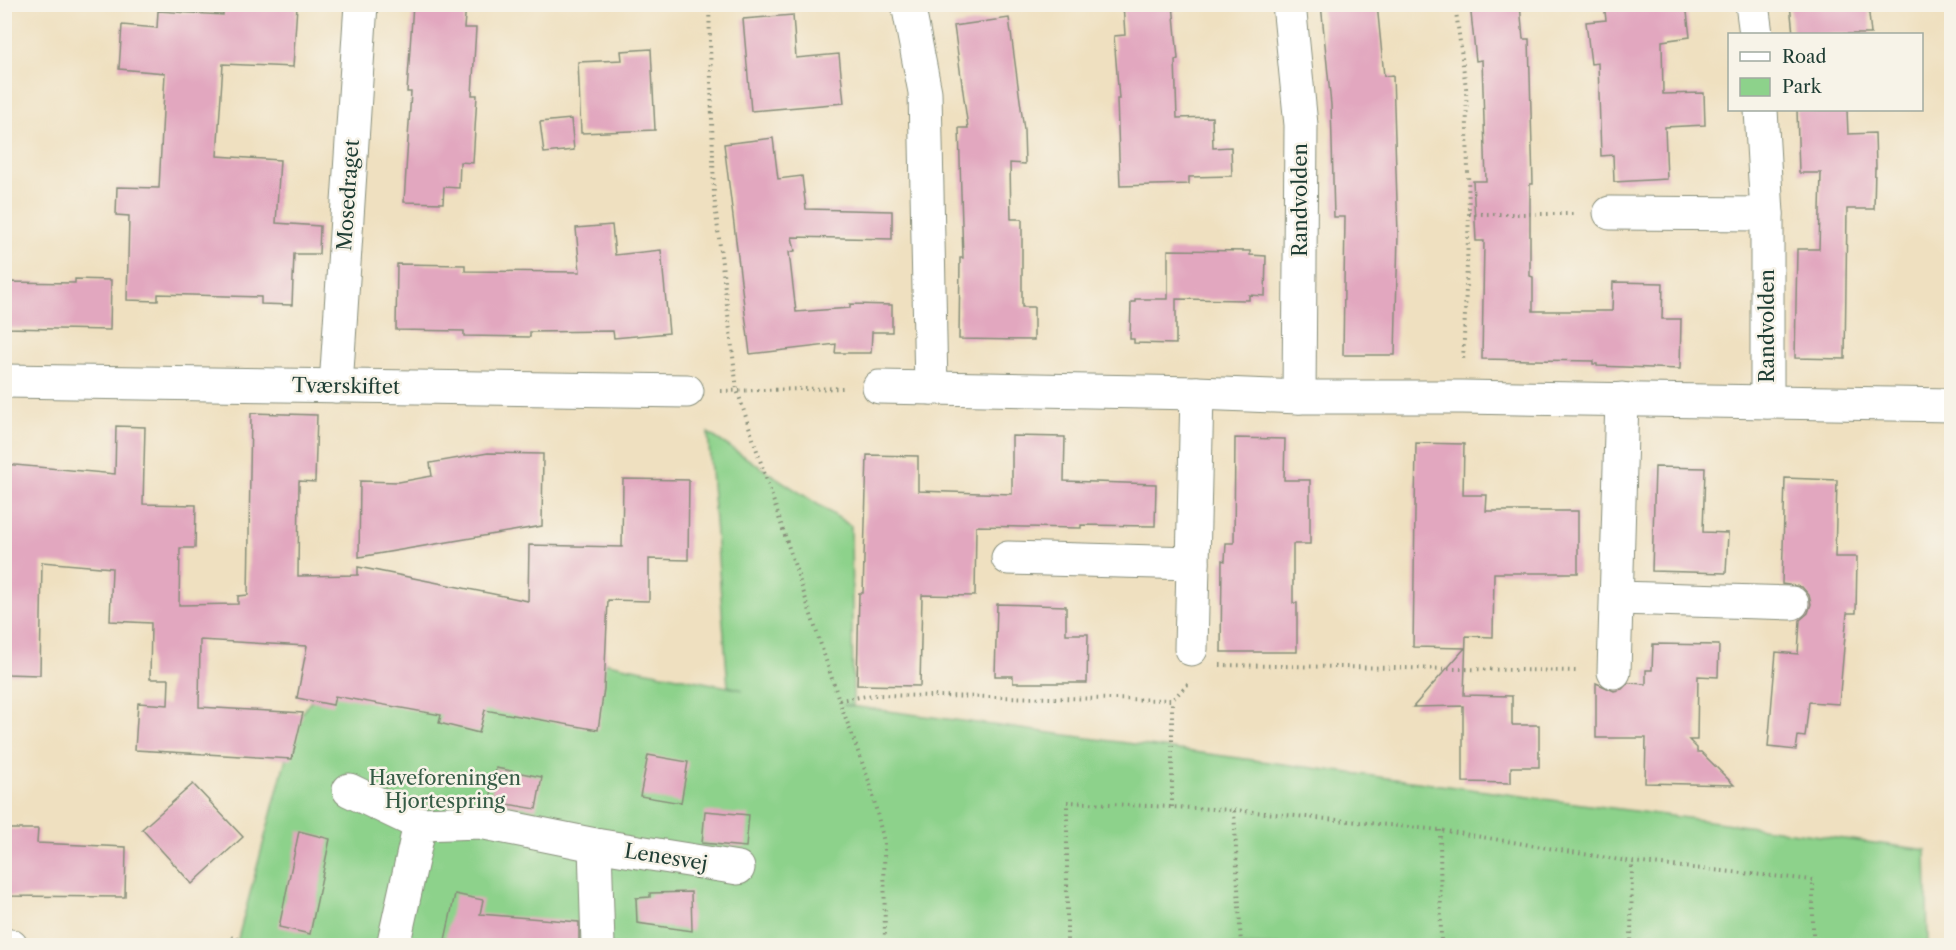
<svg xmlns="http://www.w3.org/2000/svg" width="1956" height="950" viewBox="0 0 1956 950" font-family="'Libre Caslon Text',serif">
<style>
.green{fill:#8dd28b;stroke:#568860;stroke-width:1.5}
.building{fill:#e2a7bf}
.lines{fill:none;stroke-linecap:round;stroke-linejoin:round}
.minor-casing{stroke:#878e7a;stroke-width:35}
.path{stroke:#878e7a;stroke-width:4;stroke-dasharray:1.5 4.5;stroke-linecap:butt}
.minor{stroke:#fff;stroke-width:33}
.labels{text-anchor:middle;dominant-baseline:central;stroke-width:5;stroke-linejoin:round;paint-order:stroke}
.street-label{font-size:20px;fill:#1f3d34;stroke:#f7f3e8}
.park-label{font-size:20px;fill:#355b45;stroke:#f7f3e8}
</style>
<rect width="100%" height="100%" fill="#f7f3e8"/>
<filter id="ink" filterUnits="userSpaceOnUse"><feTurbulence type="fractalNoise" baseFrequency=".0167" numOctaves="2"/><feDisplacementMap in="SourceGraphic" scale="12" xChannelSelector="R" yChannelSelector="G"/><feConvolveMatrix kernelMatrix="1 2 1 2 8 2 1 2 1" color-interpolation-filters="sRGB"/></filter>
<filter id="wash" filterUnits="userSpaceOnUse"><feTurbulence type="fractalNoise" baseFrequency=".008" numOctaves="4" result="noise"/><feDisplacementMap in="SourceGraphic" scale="24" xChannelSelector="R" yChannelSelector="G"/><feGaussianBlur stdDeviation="1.35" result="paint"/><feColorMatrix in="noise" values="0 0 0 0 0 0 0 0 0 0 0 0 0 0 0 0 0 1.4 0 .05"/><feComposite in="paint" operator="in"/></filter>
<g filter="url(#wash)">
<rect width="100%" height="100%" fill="#efe0c0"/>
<polygon class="green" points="708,433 851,526 853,705 843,705 1926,850 1928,945 236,946 296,720 377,617 743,690 728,686"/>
<g id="blocks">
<g class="building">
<polygon points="224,4 297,6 293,67 223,64 217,156 280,160 276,223 320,226 319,254 294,254 292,305 261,304 261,297 158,294 158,301 127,300 129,216 116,215 117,187 159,188 165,73 119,69 122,25 157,28 158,11 223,15"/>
<polygon points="413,4 466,4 464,28 476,28 472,95 477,95 473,163 460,162 459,188 444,187 443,203 404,202 411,92 407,92"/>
<polygon points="1123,4 1173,4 1178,59 1175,60 1177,118 1212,117 1213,148 1231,147 1232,176 1189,177 1189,184 1120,186 1117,99 1119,99 1114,36 1125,35"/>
<polygon points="1321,4 1377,4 1384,76 1393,75 1398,234 1395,355 1343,355 1345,217 1334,217 1331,105"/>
<polygon points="1470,4 1520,4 1523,39 1529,39 1533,184 1530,184 1530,276 1533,277 1533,311 1612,311 1613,282 1663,283 1662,319 1681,319 1680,369 1597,366 1597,364 1593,364 1593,361 1482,359 1484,241 1476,241 1473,181 1486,181 1482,60 1476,61"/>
<polygon points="1604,4 1686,4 1690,37 1662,41 1663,94 1704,93 1705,125 1665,127 1667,179 1614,182 1613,155 1601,156 1598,63 1591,64 1586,22 1606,20"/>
<polygon points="1790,4 1868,4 1871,34 1793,34"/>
<polygon points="793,15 796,58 839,54 844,103 751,111 743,19"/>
<polygon points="1009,18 1024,130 1025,164 1010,163 1011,219 1022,219 1022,307 1034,307 1034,340 959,339 960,258 963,258 959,128 968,128 954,26"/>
<polygon points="651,49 655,130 581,133 578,62 622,60 621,51"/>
<polygon points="1797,110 1847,110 1848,134 1875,133 1876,168 1875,168 1874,209 1847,209 1845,359 1795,358 1797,249 1819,249 1821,173 1799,173"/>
<polygon points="571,119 574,150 544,153 540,122"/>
<polygon points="773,138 778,179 802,176 806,209 892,211 892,239 792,237 795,251 789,252 796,312 850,308 850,304 892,305 892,332 872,332 871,353 835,353 836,344 750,354 724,144"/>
<polygon points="612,225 615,255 661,250 669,333 614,338 613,331 530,332 530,337 464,336 464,331 396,330 397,264 465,265 465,271 580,272 576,228"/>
<polygon points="1168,250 1250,251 1250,255 1266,256 1265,296 1249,295 1249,300 1176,299 1176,344 1134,343 1134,339 1130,339 1131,302 1135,302 1135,299 1168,299"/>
<polygon points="75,279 111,280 110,330 4,328 4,282 75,283"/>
<polygon points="251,413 317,415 315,482 299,481 298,576 358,575 358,567 528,601 529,545 622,547 623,479 689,480 688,560 649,559 649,601 608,600 604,689 598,730 485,710 479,733 439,723 441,715 335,696 333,705 297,698 307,646 200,640 199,707 303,713 292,759 135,750 138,703 168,705 169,679 150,679 151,623 110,621 112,568 42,562 40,675 4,674 4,464 115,474 116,426 145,427 143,504 196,505 195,548 180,548 179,605 238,604 238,596 248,595"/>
<polygon points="1012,436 1065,437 1064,481 1156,484 1155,526 1081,525 1081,528 976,526 975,596 922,595 920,686 857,685 859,593 863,593 867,455 918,456 918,491 1012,494"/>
<polygon points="1235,438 1285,439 1284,480 1310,480 1310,544 1293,544 1293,603 1297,603 1297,652 1221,652 1222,560 1225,561 1226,543 1234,543"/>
<polygon points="1416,443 1464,444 1463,495 1487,495 1486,511 1578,511 1578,573 1494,573 1493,637 1466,636 1464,695 1512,696 1512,725 1539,725 1539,767 1511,767 1511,783 1463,782 1463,706 1413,707 1465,648 1413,647"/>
<polygon points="488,453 543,454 542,526 359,557 360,481 399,482 432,476 430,463"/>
<polygon points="1655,467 1705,468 1703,532 1728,533 1726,573 1652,571"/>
<polygon points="1785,478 1837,480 1835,557 1857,557 1856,613 1847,613 1839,704 1809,702 1805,737 1798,736 1796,750 1768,747 1776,652 1798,654 1800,620 1808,613 1811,604 1809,595 1802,587 1782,584"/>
<polygon points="997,604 1066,606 1066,634 1088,634 1087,683 1013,683 1013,676 995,676"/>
<polygon points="1653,644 1719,645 1718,677 1698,676 1697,740 1689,740 1697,748 1697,752 1701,752 1734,785 1645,783 1646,738 1596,738 1596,683 1614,691 1622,689 1628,683 1646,684 1646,670 1652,670"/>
<polygon points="648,755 688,762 681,803 640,796"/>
<polygon points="496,768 542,777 536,809 490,801"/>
<polygon points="193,784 243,837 192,884 142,829"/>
<polygon points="705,811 749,815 746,847 702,843"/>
<polygon points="4,829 38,829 37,843 126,847 125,897 4,896"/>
<polygon points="299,831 330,839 310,934 279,927"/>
<polygon points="691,892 692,931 637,923 636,898 650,897 650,893"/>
<polygon points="455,894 483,900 480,914 579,922 579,945 471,945 445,940"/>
</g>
</g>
</g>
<g filter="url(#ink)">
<use href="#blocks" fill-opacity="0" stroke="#878e7a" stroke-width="1.5"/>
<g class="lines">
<g class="minor-casing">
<g id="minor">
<polyline points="908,4 925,92 931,388"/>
<polyline points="1289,4 1301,125 1299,397"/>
<polyline points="1752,4 1756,34"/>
<polyline points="1761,110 1767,214 1767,402"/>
<polyline points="1610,213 1767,214"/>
<polyline points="4,381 687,391"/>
<polyline points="336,386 361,4"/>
<polyline points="879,387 1197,393 1299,397 1462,397 1952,405"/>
<polyline points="1008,558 1193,563"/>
<polyline points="1617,598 1792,603"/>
<polyline points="1191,649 1197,393"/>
<polyline points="1614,672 1622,399"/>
<polyline points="349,790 420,824"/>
<polyline points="595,845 598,946"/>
<polyline points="4,945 11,946"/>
<polyline points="393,946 420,824 480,822 595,845 738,868"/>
</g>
</g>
<g class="path">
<polyline points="709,4 714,196 737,390 839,700 870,784 884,842 885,946"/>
<polyline points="1455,4 1466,88 1469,214 1463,363"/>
<polyline points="1469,214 1576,214"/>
<polyline points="721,391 845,388"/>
<polyline points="1220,665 1578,671"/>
<polyline points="839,700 874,695 1172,700 1188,684"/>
<polyline points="1172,807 1172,700"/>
<polyline points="1234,810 1440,830 1632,862 1813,880 1813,946"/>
<polyline points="1440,830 1441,946"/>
<polyline points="225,946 229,937 269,946"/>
<polyline points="1067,946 1067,802 1234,810 1241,946"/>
<polyline points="1631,946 1632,862"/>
</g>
<use href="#minor" class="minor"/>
</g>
</g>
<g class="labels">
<g class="street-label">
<text transform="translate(348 195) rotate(-86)">Mosedraget</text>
<text transform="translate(1300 200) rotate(-90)">Randvolden</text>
<text transform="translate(1767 326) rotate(-90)">Randvolden</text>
<text transform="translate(346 386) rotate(1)">Tværskiftet</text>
<text transform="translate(666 857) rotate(9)">Lenesvej</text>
</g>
<g class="park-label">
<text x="445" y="778">Haveforeningen<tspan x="445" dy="23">Hjortespring</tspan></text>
</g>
</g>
<rect width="1956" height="950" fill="none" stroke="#f7f3e8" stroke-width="24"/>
<rect x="1728" y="33" width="195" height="78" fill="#f7f3e8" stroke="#a1aaa0" stroke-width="1.5"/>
<rect x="1740" y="52" width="30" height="9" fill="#ffffff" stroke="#a1aaa0" stroke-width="1.5"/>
<text x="1782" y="63" font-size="18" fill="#1f3d34">Road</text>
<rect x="1740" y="78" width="30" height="18" fill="#8dd28b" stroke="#a1aaa0" stroke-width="1.5"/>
<text x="1782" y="93" font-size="18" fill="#1f3d34">Park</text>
</svg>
